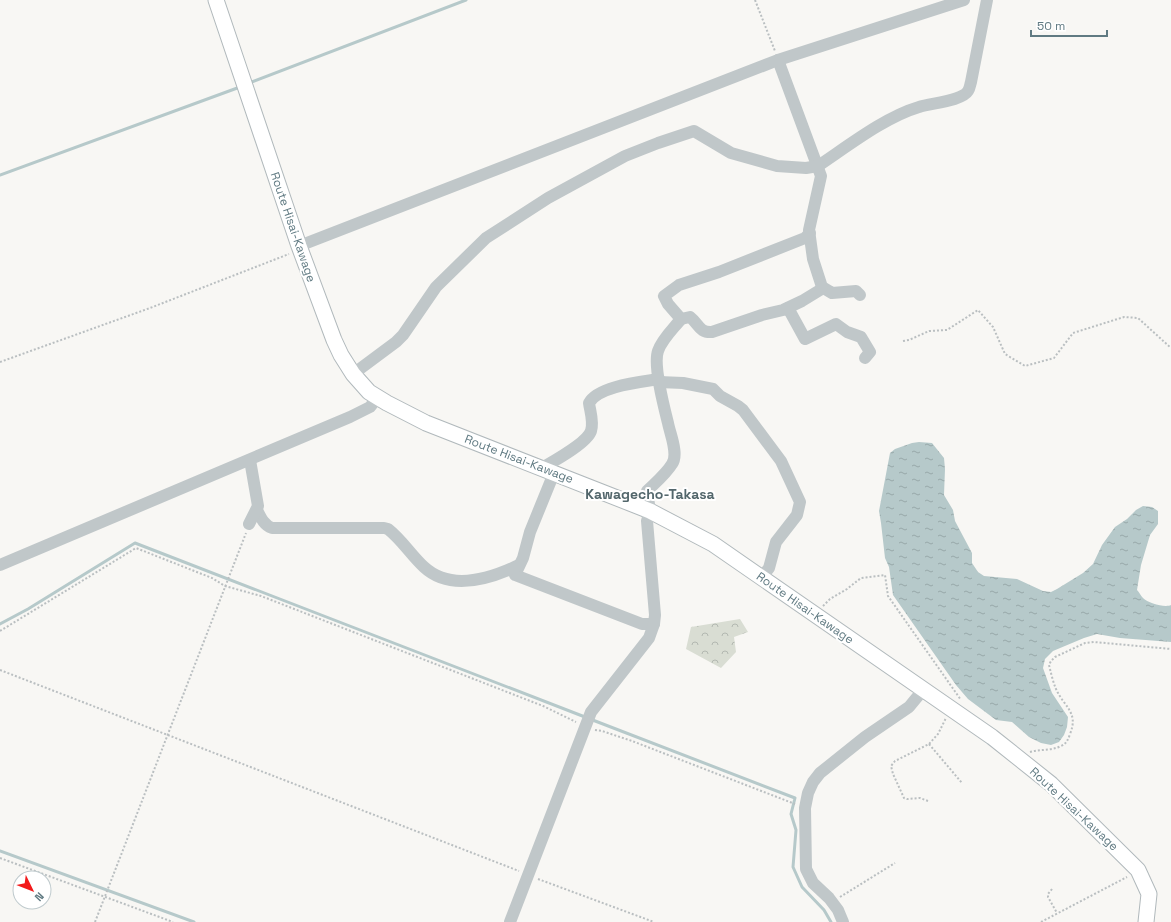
<svg xmlns="http://www.w3.org/2000/svg" width="1171" height="922" viewBox="0 0 1171 922" font-family="'Space Grotesk',sans-serif">
<style>
.forest{fill:url(#forest-crowns)}
.water{fill:url(#water-ripples)}
.lines{fill:none;stroke-linecap:round;stroke-linejoin:round}
.stream{stroke:#b6c9ca;stroke-width:3}
.major-casing{stroke:#b1b9bc;stroke-width:17}
.path{stroke:#babfc1;stroke-width:2;stroke-dasharray:2 2;stroke-linecap:butt}
.minor{stroke:#c0c7c9;stroke-width:12}
.major{stroke:#fff;stroke-width:15}
.labels{text-anchor:middle;dominant-baseline:central;stroke-width:4;stroke-linejoin:round;paint-order:stroke}
.street-label{font-size:12px;fill:#607a82;stroke:#fff}
.quarter-label{font-size:14px;font-weight:bold;fill:#53676c;stroke:#fff}
</style>
<defs>
<pattern id="forest-crowns" width="20" height="18" patternUnits="userSpaceOnUse"><rect width="20" height="18" fill="#d9ddd3"/><path d="M2 6a3 3 0 1 1 6 0M12 15a3 3 0 1 1 6 0" fill="none" stroke="#b3b8b1"/></pattern>
<pattern id="water-ripples" width="26" height="14" patternUnits="userSpaceOnUse"><rect width="26" height="14" fill="#b6c9ca"/><path d="M2 4q2-2 4 0t4 0M15 11q2-2 4 0t4 0" fill="none" stroke="#97a8a9"/></pattern>
</defs>
<rect width="100%" height="100%" fill="#f8f7f4"/>
<polygon class="forest" points="740,619 748,632 734,637 736,652 721,668 686,649 691,627"/>
<path class="water" d="M919,442l13,1 12,15 1,11 -1,26 9,15 2,11 17,32v10l6,9 6,4 33,3 26,12 8,1 6,-3 26,-16 10,-9 9,-19 13,-18 12,-8 9,-9 7,-4 9,1 6,4v13l-8,11 -9,30 -4,25c2,2 4,6 6,8 5,5 22,10 28,7v37l-51,-4 -23,-4 -13,4 -31,13 -8,8 -2,9 9,25 16,24 -1,10 -3,8 -5,7 -8,3 -10,-2 -12,-6 -17,-15 -16,-2 -28,-21 -12,-14 -63,-90 -4,-28 -4,-9 -4,-35 -2,-12 11,-58 5,-4 17,-6z"/>
<g class="lines">
<g class="stream">
<polyline points="249,83 466,0"/>
<polyline points="0,175 240,87"/>
<polyline points="0,624 28,609 135,543 585,717"/>
<polyline points="590,719 795,798 791,814 796,830 793,867 802,887 824,910 831,922"/>
<polyline points="0,851 194,922"/>
</g>
<g class="major-casing">
<polyline id="major" points="216,0 299,246 334,340 341,355 353,374 369,392 387,403 426,423 650,511 713,544 992,737 1051,784 1138,870 1149,894 1146,922"/>
</g>
<g class="path">
<polyline points="755,0 775,51"/>
<polyline points="903,341 909,340 929,331 947,330 978,310 993,327 1005,354 1025,366 1054,358 1073,333 1124,317 1138,318 1171,348"/>
<polyline points="0,362 150,308 289,254"/>
<polyline points="823,606 830,599 847,589 861,578 885,575 888,596 961,700"/>
<polyline points="0,631 136,548 212,578 225,586 261,596 543,706 576,722"/>
<polyline points="0,670 519,871"/>
<polyline points="595,730 602,731 632,741 795,804"/>
<polyline points="929,744 962,783"/>
<path d="M1030,752c10,-3 21,-1 31,-6 5,-2 7,-6 9,-12 9,-22 -6,-27 -14,-45 -3,-7 -5,-16 -7,-24l2,-4 4,-4 30,-14 9,-1 77,7"/>
<polyline points="928,801 920,798 907,799 904,798 893,774 891,766 895,761 929,744 938,734 946,718"/>
<polyline points="0,858 173,922"/>
<polyline points="538,879 654,922"/>
<polyline points="1052,889 1048,894 1048,897 1057,913"/>
<polyline points="840,897 895,863"/>
<polyline points="95,922 246,533"/>
<polyline points="1041,922 1127,877"/>
</g>
<g class="minor">
<polyline points="778,60 821,176 809,230 813,259 822,287 832,293 856,291 860,295"/>
<polyline points="299,246 778,60 964,0"/>
<polyline points="788,308 805,339 836,324 847,332 861,337 870,352 865,358"/>
<path d="M681,319l9,-2c9,7 9,16 22,15l50,-17 21,-5 19,-9 18,-11 2,-3"/>
<path d="M353,374l43,-32 7,-7 33,-48 50,-49 62,-40 77,-42 33,-13 36,-12 37,22 46,13 29,2 12,-2c30,-20 67,-49 101,-59 12,-4 43,-6 49,-16 2,-3 2,-6 3,-9l16,-82"/>
<polyline points="659,382 683,383 713,389 720,396 738,406 743,410 781,461 800,502 797,515 776,542 769,568 761,578"/>
<path d="M542,468c12,-7 45,-25 49,-37 3,-9 -1,-20 -2,-28 9,-17 52,-21 70,-24"/>
<polyline points="554,473 530,532 523,558 515,575 642,624 654,624"/>
<path d="M257,510c4,8 7,15 15,18h112l4,1c14,11 23,26 36,38 27,25 66,12 95,-2"/>
<polyline points="249,524 258,506 250,460"/>
<polyline points="0,565 350,417 370,407 378,397"/>
<path d="M510,922l81,-210 58,-74 5,-14 1,-9 -8,-94 3,-10 -3,-20c8,-8 19,-17 25,-27 7,-10 -2,-30 -4,-41 -4,-16 -15,-58 -10,-72 4,-12 16,-23 23,-32l-13,-15 -4,-8 15,-11 40,-13 86,-34 5,-5"/>
<polyline points="843,922 838,910 829,898 813,883 806,869 805,808 808,793 813,782 820,773 865,737 909,707 923,690"/>
</g>
<use href="#major" class="major"/>
</g>
<g class="labels">
<g class="street-label">
<text transform="translate(293 227) rotate(71)">Route Hisai-Kawage</text>
<text transform="translate(519 459) rotate(21)">Route Hisai-Kawage</text>
<text transform="translate(805 608) rotate(35)">Route Hisai-Kawage</text>
<text transform="translate(1074 809) rotate(43)">Route Hisai-Kawage</text>
</g>
<g class="quarter-label">
<text x="650" y="494">Kawagecho-Takasa</text>
</g>
</g>
<g transform="translate(32 890) rotate(133)"><circle r="19" fill="#ffffff" stroke="#bfcacd"/>
<path d="M0-3L7 15L0 10L-7 15Z" fill="#f21a1b"/>
<text y="-6" font-size="11" font-weight="bold" text-anchor="middle" fill="#607a82">N</text>
</g>
<path d="M1031 30v6h76v-6" fill="none" stroke="#607a82" stroke-width="2"/>
<text x="1037" y="30" font-size="12" fill="#607a82" stroke="#ffffff" stroke-width="3" paint-order="stroke">50 m</text>
</svg>
